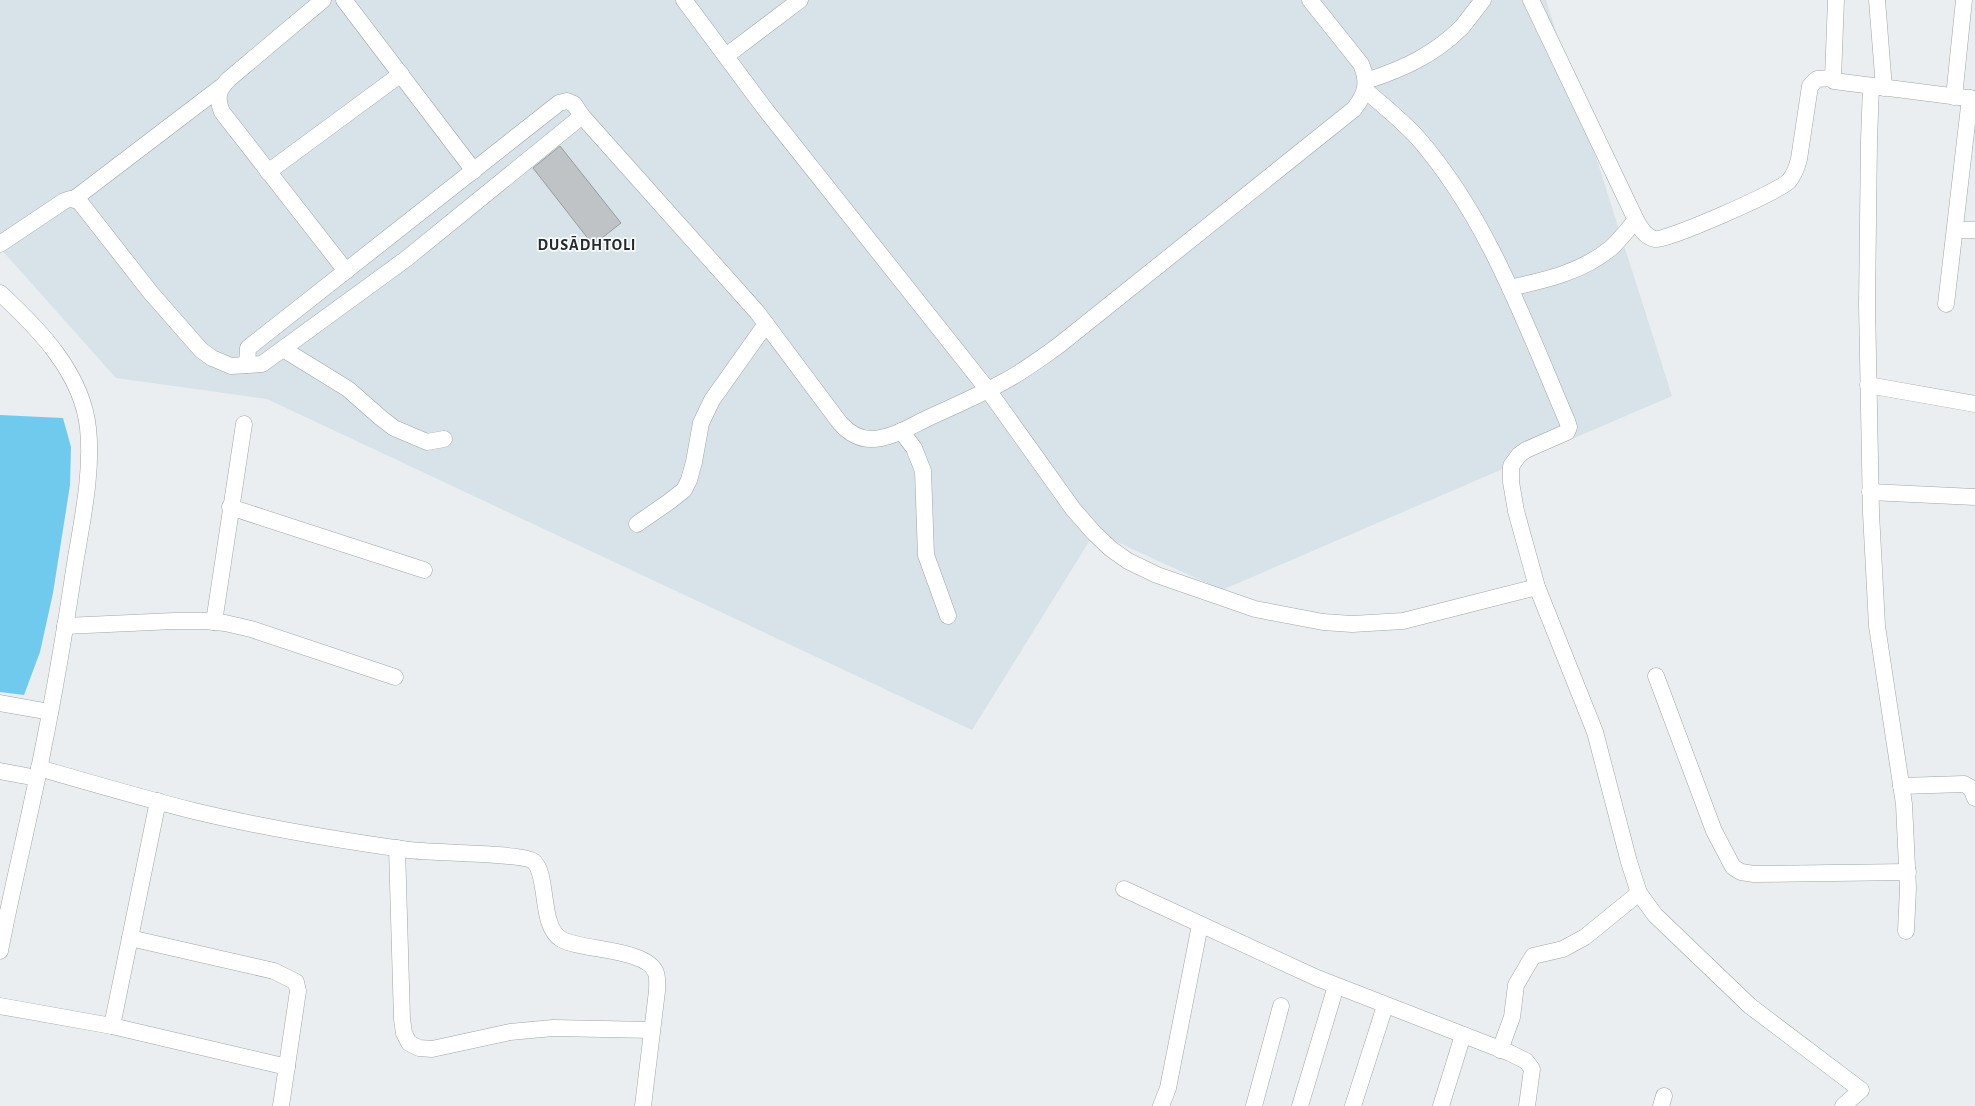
<svg xmlns="http://www.w3.org/2000/svg" width="1975" height="1106" viewBox="0 0 1975 1106" font-family="'Alegreya Sans',sans-serif">
<style>
.built{fill:#d7e3e9}
.water{fill:#6fcaed}
.building{fill:#bfc3c5;stroke:#999d9f}
.lines{fill:none;stroke-linecap:round;stroke-linejoin:round}
.minor-casing{stroke:#a0a5a6;stroke-width:17}
.minor{stroke:#fff;stroke-width:16}
.labels{text-anchor:middle;dominant-baseline:central;stroke-width:3.5;stroke-linejoin:round;paint-order:stroke}
.district-label{font-size:16px;font-weight:bold;letter-spacing:1px;fill:#262829;stroke:#f7fcfe}
</style>
<rect width="100%" height="100%" fill="#eaeef0"/>
<polygon class="built" points="0,0 1546,0 1672,396 1222,590 1095,532 972,730 267,399 116,378 0,248"/>
<polygon class="water" points="0,415 63,418 71,447 70,485 53,593 40,652 24,695 0,692"/>
<polygon class="building" points="560,146 621,223 593,245 533,168"/>
<g class="lines">
<g class="minor-casing">
<g id="minor">
<path d="M323,0l-94,79c-11,11 -13,18 -7,33l124,159"/>
<polyline points="344,0 474,171"/>
<polyline points="684,0 765,109 988,390 1073,509 1094,533 1111,549 1128,561 1157,575 1255,609 1323,622 1352,624 1403,621 1537,587"/>
<path d="M1531,0l105,220c4,8 9,17 19,19 12,2 123,-47 134,-58 5,-6 8,-14 10,-22l11,-73 7,-7 16,-1"/>
<polyline points="1836,0 1833,78 1834,81 1975,99"/>
<polyline points="1877,0 1884,88"/>
<polyline points="726,56 800,0"/>
<path d="M1366,81c37,-12 68,-26 96,-54 7,-9 14,-18 21,-27"/>
<polyline points="1871,87 1869,140 1867,304 1871,513 1877,626 1904,804 1908,888 1906,931"/>
<path d="M1365,90c18,15 36,30 52,47 71,81 108,186 150,284l2,6 -2,5 -41,18 -7,5 -8,11v16l5,29 21,76 58,145 34,130 10,31 16,22 95,91 111,84 -18,16"/>
<polyline points="1954,97 1964,0"/>
<polyline points="268,172 401,74"/>
<polyline points="74,199 221,87"/>
<polyline points="1955,230 1975,230"/>
<polyline points="0,244 64,201 70,199 79,201 151,293 201,350 212,358 231,366 262,364 406,259 582,116"/>
<path d="M1510,288c36,-8 72,-16 101,-40 9,-8 17,-19 25,-28"/>
<path d="M0,293c39,36 82,80 88,135 5,46 -7,97 -14,142 -9,60 -19,120 -31,179 -13,68 -30,134 -43,202"/>
<polyline points="1946,304 1970,98"/>
<polyline points="283,349 348,389 381,418 394,428 427,442 444,439"/>
<path d="M247,365l1,-17 311,-245 8,-2 7,3 8,12 175,196 83,111c8,9 18,16 31,16 20,0 40,-13 57,-21 26,-12 52,-23 77,-37 19,-10 36,-23 53,-35l296,-237c12,-15 15,-27 7,-45l-51,-64"/>
<polyline points="1868,385 1975,404"/>
<polyline points="901,431 914,448 923,471 926,555 948,616"/>
<polyline points="1870,492 1975,497"/>
<polyline points="230,507 424,570"/>
<polyline points="637,524 670,501 684,490 689,480 694,462 701,423 712,400 766,324"/>
<polyline points="214,622 244,424"/>
<polyline points="65,626 174,621 205,621 225,623 251,629 395,677"/>
<polyline points="1656,676 1714,831 1733,867 1741,872 1754,874 1908,872"/>
<polyline points="0,703 50,712"/>
<path d="M39,768c52,15 103,30 155,43 71,17 143,29 215,39 20,3 113,3 124,11 16,12 6,65 28,78 20,12 86,9 95,34 2,6 1,13 1,18l-14,115"/>
<polyline points="0,771 37,778"/>
<polyline points="1901,786 1964,784 1971,788 1975,798"/>
<polyline points="397,848 402,1019 404,1033 409,1043 419,1048 432,1049 510,1032 553,1028 652,1030"/>
<polyline points="1124,889 1317,978 1510,1053 1526,1061 1532,1069 1527,1106"/>
<polyline points="130,938 274,971 296,982 298,991 281,1106"/>
<polyline points="0,1006 112,1026 287,1067"/>
<polyline points="112,1026 158,801"/>
<polyline points="1500,1050 1512,1017 1516,985 1533,956 1563,949 1585,937 1639,893"/>
<polyline points="1161,1106 1168,1088 1200,925"/>
<polyline points="1254,1106 1281,1006"/>
<polyline points="1300,1106 1336,986"/>
<polyline points="1353,1106 1385,1006"/>
<polyline points="1441,1106 1463,1035"/>
<polyline points="1661,1106 1664,1096"/>
</g>
</g>
<use href="#minor" class="minor"/>
</g>
<g class="labels">
<g class="district-label">
<text x="587" y="245">DUSĀDHTOLI</text>
</g>
</g>
</svg>
